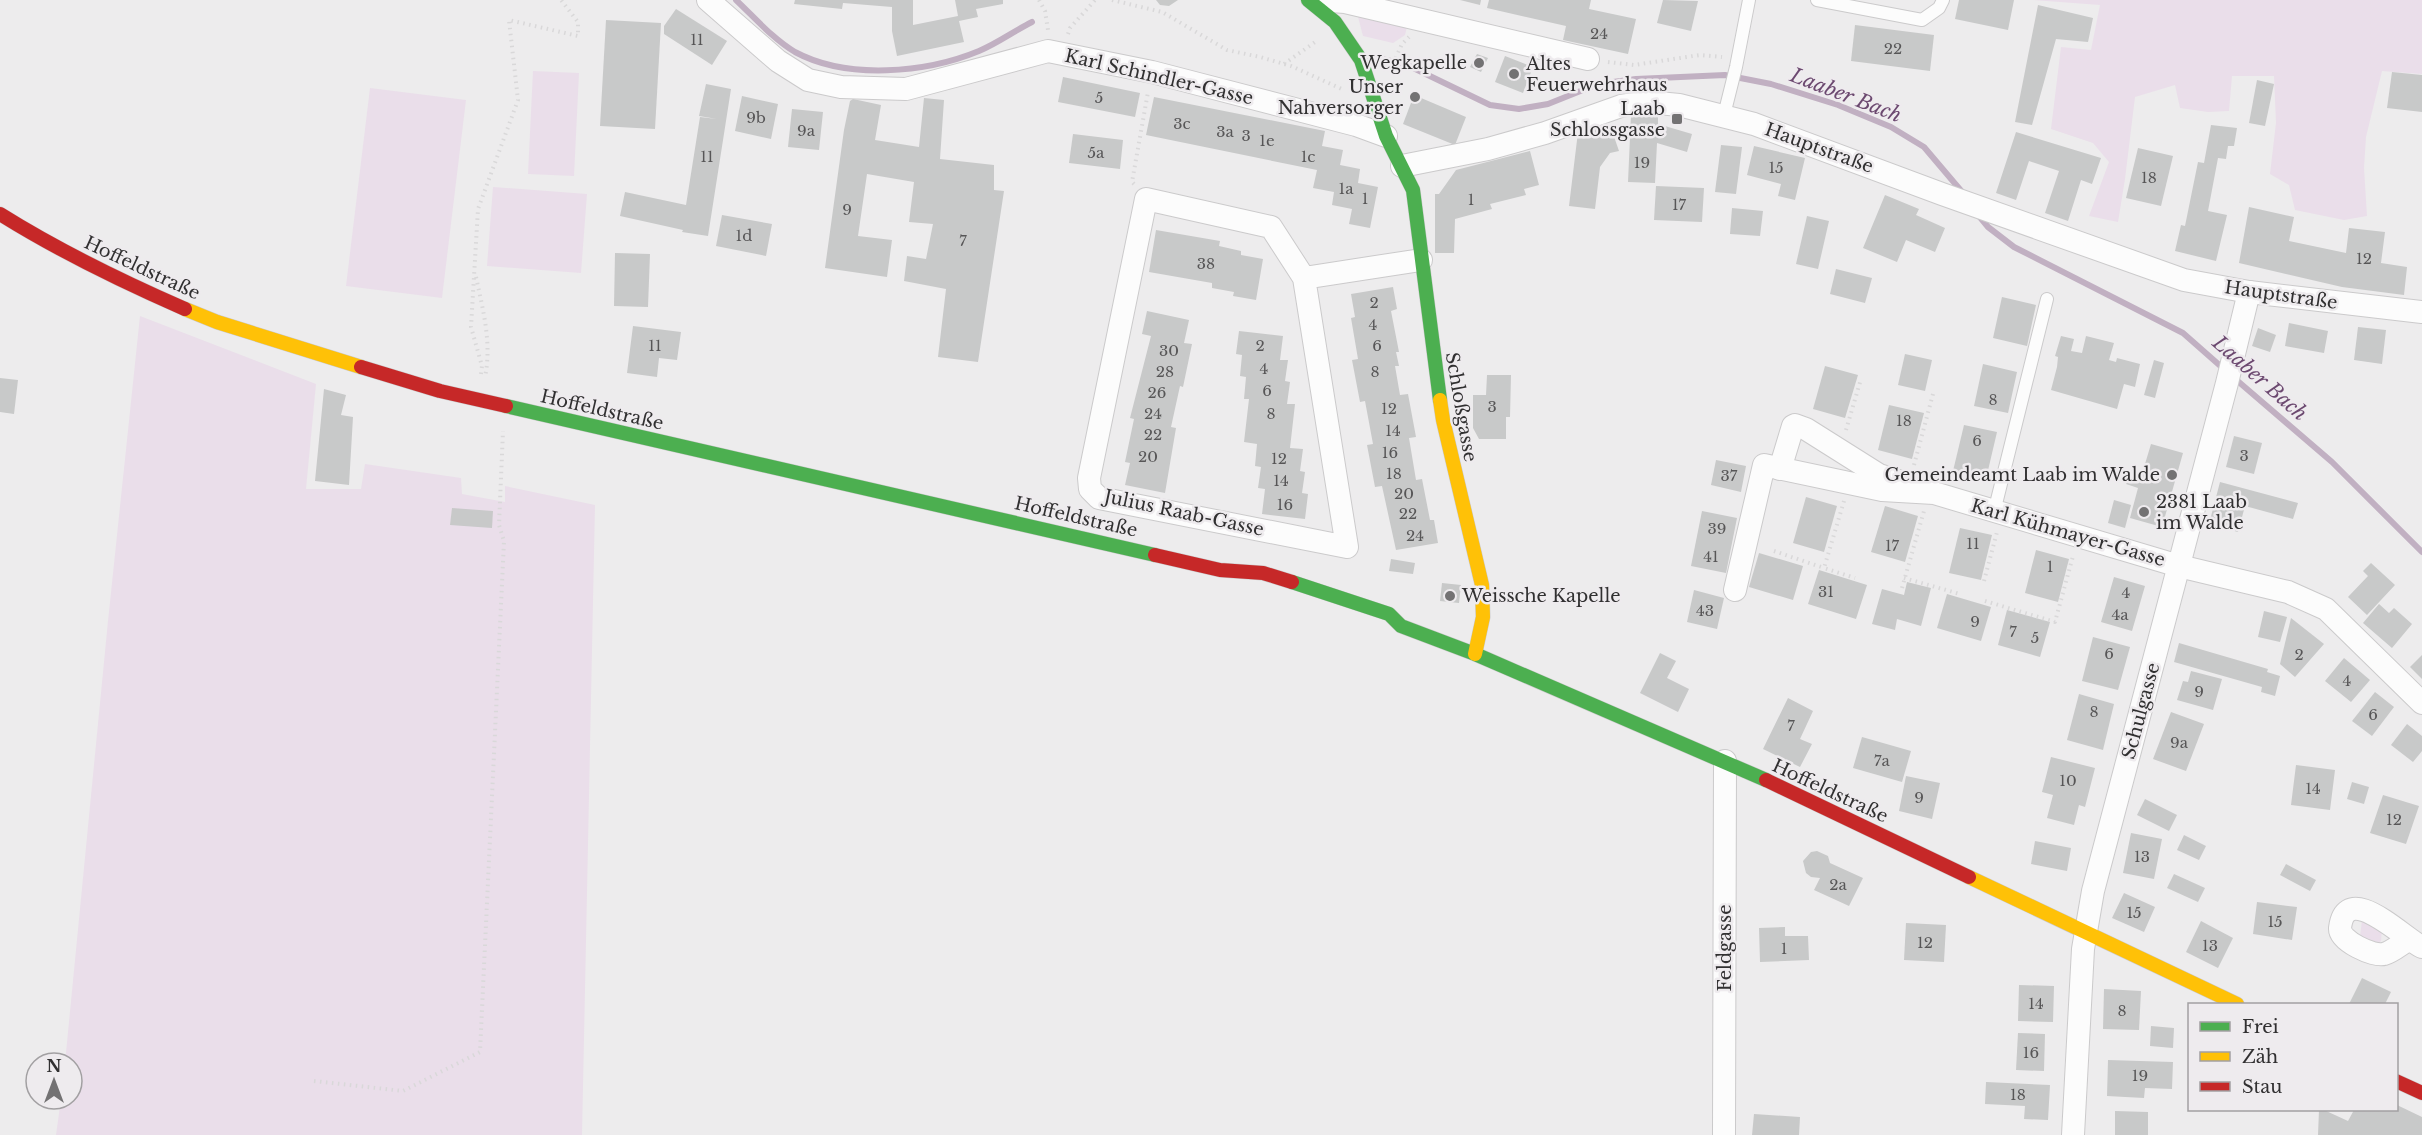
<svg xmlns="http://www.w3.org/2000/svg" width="2422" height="1135" viewBox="0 0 2422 1135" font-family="'Libre Baskerville',serif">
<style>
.green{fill:#eadeea}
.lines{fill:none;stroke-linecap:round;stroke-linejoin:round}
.stream{stroke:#c1b0c2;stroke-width:6}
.building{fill:#c8c9c9}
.lane-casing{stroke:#cbcacb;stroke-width:14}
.street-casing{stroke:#cbcacb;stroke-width:24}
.fast-casing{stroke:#cbcacb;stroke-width:15}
.slow-casing{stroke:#cbcacb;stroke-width:15}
.jam-casing{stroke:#cbcacb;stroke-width:15}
.path{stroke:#d9d8d9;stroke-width:4;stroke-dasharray:1.5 4.5;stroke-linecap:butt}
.lane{stroke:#fcfcfc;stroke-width:12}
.street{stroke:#fcfcfc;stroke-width:22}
.fast{stroke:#4caf50;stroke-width:14}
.slow{stroke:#ffc107;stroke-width:14}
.jam{stroke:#c62828;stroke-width:14}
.poi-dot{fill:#737273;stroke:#eeebee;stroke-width:2}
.labels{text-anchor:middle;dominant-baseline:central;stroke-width:5;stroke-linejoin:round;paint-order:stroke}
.number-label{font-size:15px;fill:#575657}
.poi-label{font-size:18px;fill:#313031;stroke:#eeebee;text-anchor:end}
.street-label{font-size:18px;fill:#313031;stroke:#eeebee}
.water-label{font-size:20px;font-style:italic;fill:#6c4970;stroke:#eeebee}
</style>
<rect width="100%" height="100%" fill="#edeced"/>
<g class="green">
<polygon points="2422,0 2422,74 2382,71 2366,137 2364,168 2367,216 2344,220 2295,210 2289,185 2270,174 2276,123 2274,76 2232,76 2229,111 2208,112 2180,108 2175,85 2135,97 2125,179 2118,222 2089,216 2109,162 2093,143 2051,129 2061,47 2091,50 2100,5 2033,0"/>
<polygon points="1357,13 1407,27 1405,35 1393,43 1363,36"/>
<polygon points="533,71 579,73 574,176 528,174"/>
<polygon points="370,88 466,100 442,298 346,286"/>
<polygon points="493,187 587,194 581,273 487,266"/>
<polygon points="140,316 316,384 306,489 361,489 365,464 461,478 462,494 505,502 505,486 595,505 582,1135 56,1135 61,1099 72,1099 72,1063 65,1063 108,621"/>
<polygon points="2362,920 2382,928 2381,941 2379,943 2360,937"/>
</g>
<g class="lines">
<g class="stream">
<path d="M736,0c18,17 37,39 59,52 52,28 131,21 184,-1 19,-8 35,-20 53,-29"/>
<polyline points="1372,57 1405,64 1490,105 1519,109 1548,104 1598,84 1636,79 1725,75 1771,84 1838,105 1891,127 1924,147 1963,193"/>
<polyline points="1979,216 1988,227 2014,247 2183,333 2225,370"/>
<polyline points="2233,377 2332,462 2422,552"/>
</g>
</g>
<g class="building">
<polygon points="795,0 913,0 913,25 958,16 955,0 1003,0 1003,4 976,9 978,17 959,21 964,42 897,56 892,31 892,7 843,3 842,9 794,4"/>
<polygon points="1156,0 1178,0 1169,6 1160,5"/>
<polygon points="1460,0 1481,0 1480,5"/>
<polygon points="1489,0 1591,0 1589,9 1636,19 1628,54 1563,40 1566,26 1487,8"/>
<polygon points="1663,0 1698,1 1691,31 1657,23"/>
<polygon points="1959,0 2014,0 2008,30 1955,19"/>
<polygon points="2038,5 2093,18 2088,42 2056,39 2032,125 2015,122"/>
<polygon points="676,9 727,41 712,65 664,34 664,26"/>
<polygon points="606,20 661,23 655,129 600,126"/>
<polygon points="1855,25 1934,35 1930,71 1851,61"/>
<polygon points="1477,54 1488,58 1481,72 1470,67"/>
<polygon points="1505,56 1533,67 1523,93 1495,82"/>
<polygon points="2392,72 2422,75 2422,112 2387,108"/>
<polygon points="1063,77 1140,93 1135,117 1058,102"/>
<polygon points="2257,80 2274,84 2265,126 2249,123"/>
<polygon points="706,84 731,89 708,236 682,232 683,230 620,216 625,192 686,205 700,117 717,119 699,116"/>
<polygon points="1414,95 1466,117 1455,145 1403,124"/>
<polygon points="742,96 778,104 771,139 735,131"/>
<polygon points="1154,97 1325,131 1322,146 1343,150 1340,165 1360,169 1358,183 1378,187 1370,228 1349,224 1352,209 1332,205 1334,192 1313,188 1317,170 1146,135"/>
<polygon points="924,98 944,100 940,159 994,165 994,190 1004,191 978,362 938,357 946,289 904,281 907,256 926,259 933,224 909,222 914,182 867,174 858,236 892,240 887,277 825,268 844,130 850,101 853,99 881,105 875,140 919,147"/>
<polygon points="792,109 823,112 819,150 788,147"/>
<polygon points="1631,115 1658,116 1658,124 1692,134 1687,152 1657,143 1655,183 1628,182"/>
<polygon points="1610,125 1619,151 1610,153 1600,167 1595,209 1569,206 1578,132"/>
<polygon points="2211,125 2237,128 2234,146 2228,146 2226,159 2218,158 2208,211 2227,215 2216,261 2175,251 2181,225 2185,226 2198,162 2204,163"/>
<polygon points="2016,132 2101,158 2092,184 2081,180 2068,221 2045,213 2059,171 2029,161 2016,200 1996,193"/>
<polygon points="1073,134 1123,140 1120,169 1069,163"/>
<polygon points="1721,145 1742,147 1736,194 1715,192"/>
<polygon points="1754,146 1805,158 1795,200 1778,196 1781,184 1747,175"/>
<polygon points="2138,148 2173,156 2161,206 2126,198"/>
<polygon points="1530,151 1539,185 1524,189 1526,195 1490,204 1492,209 1455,219 1454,253 1435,253 1435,194 1439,194 1456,170"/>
<polygon points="1656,186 1704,188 1702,222 1654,220"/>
<polygon points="1885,195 1919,209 1916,215 1945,228 1935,252 1906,240 1897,262 1863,248"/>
<polygon points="2249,207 2294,217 2289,241 2346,253 2349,228 2385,232 2381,263 2407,267 2404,295 2342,287 2239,263"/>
<polygon points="1732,208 1763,211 1760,236 1730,234"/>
<polygon points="722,215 772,224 766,256 716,246"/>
<polygon points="1807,216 1829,221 1818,269 1796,264"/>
<polygon points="1156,230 1220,241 1219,246 1241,251 1241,255 1263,259 1256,300 1233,296 1234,292 1212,288 1212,283 1149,272"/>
<polygon points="615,253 650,254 648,307 614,306"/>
<polygon points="1836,269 1872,278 1865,303 1830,294"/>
<polygon points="1393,287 1397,309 1391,311 1399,352 1396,352 1399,366 1395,366 1400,395 1408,394 1416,437 1409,438 1416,480 1422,479 1430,520 1434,520 1438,543 1396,550 1382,486 1375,487 1367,445 1373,444 1365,401 1360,402 1352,360 1358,359 1351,318 1355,317 1351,294"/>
<polygon points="2002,297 2036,305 2027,346 1993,338"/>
<polygon points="1147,311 1189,320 1184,343 1192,344 1183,387 1180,386 1171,427 1176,428 1165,493 1125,485 1130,463 1125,462 1134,419 1130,418 1151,336 1142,334"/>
<polygon points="2289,323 2328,331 2324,353 2285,346"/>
<polygon points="633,326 681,332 677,360 659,358 657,377 627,373"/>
<polygon points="2358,327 2386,330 2382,364 2354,360"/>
<polygon points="2258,328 2276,335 2270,352 2252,346"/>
<polygon points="1239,331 1283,336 1280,360 1288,360 1285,381 1290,382 1287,404 1295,404 1290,448 1303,449 1300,471 1305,472 1302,493 1308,494 1305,519 1262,514 1265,489 1258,488 1261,467 1255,466 1257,444 1244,442 1249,399 1244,399 1246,377 1240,376 1242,355 1236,354"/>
<polygon points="2061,336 2074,339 2071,351 2082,353 2086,336 2114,343 2109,360 2116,362 2117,358 2140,364 2135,387 2124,384 2117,409 2051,390 2057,367 2058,357 2055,356"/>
<polygon points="1905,354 1932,360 1925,391 1898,385"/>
<polygon points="2154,360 2164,363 2155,398 2144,395"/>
<polygon points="1983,364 2017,372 2008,413 1974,406"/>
<polygon points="1825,366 1858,375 1845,418 1813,409"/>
<polygon points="1487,375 1511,375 1510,417 1506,417 1506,439 1479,439 1473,428 1473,395 1486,395"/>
<polygon points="0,378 18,380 14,414 0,412"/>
<polygon points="324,389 346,395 341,415 353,417 349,485 315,481"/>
<polygon points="1889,405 1924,413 1912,459 1878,450"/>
<polygon points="1964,425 1997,432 1986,479 1953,471"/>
<polygon points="2234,436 2262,443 2254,474 2226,467"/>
<polygon points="2151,444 2183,453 2162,527 2130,518 2138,488 2126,484 2130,470 2142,474"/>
<polygon points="1716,460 1746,466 1741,492 1711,485"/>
<polygon points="2220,482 2298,503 2293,519 2245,506 2238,532 2209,524"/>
<polygon points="1806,497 1837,506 1824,552 1793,543"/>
<polygon points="2114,500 2131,505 2125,528 2108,523"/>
<polygon points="1885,506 1918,516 1905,562 1871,552"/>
<polygon points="452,508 493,511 492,528 450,525"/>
<polygon points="1702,511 1737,518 1726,573 1691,566"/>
<polygon points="1960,528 1992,535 1981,580 1949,573"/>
<polygon points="2036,550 2069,559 2058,602 2025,593"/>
<polygon points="1759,553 1803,566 1793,600 1749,587"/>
<polygon points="1391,559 1415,563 1413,574 1389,571"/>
<polygon points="2371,563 2395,585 2367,615 2348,597 2368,576 2363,571"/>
<polygon points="1819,570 1867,585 1856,619 1808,604"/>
<polygon points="2114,577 2145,586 2132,631 2101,622"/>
<polygon points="1907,582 1931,588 1921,626 1897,619 1895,630 1872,624 1882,589 1904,595"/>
<polygon points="1442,583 1461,585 1459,603 1440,601"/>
<polygon points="1694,590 1724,598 1717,629 1687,622"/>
<polygon points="1947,594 1991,607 1981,641 1937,628"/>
<polygon points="2379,604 2389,613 2394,608 2412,624 2392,648 2363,623"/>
<polygon points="2007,610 2050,622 2040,657 1998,645"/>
<polygon points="2264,611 2287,617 2280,642 2258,637"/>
<polygon points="2291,618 2324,644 2295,677 2280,664"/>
<polygon points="2093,637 2130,647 2118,690 2082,681"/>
<polygon points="2179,643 2268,669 2267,672 2280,676 2275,696 2261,692 2262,687 2174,662"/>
<polygon points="1660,653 1676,661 1667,678 1689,689 1678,712 1640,693"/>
<polygon points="2422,655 2422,679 2410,667"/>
<polygon points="2344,658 2370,680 2351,702 2325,681"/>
<polygon points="2191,671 2222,679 2213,710 2177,700 2183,681 2188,682"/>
<polygon points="2375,692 2394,707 2372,736 2352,721"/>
<polygon points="2079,694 2114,704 2103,750 2067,740"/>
<polygon points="1788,698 1813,711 1800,739 1812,744 1800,767 1763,749"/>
<polygon points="2171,712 2204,724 2186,771 2153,759"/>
<polygon points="2407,724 2422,736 2422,751 2413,762 2391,745"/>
<polygon points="1862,737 1911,751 1902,782 1853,768"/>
<polygon points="2051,757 2095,768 2085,807 2079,805 2074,825 2047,818 2053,795 2042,792"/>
<polygon points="2296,765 2335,770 2330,810 2291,805"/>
<polygon points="1906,776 1940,783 1932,819 1899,811"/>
<polygon points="2352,782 2369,787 2364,804 2347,799"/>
<polygon points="2383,795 2419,806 2406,844 2370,833"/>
<polygon points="2145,799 2177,815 2169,831 2137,815"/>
<polygon points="2131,833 2162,839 2154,879 2123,873"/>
<polygon points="2184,835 2206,846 2199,860 2177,850"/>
<polygon points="2035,841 2071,848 2067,871 2031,864"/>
<polygon points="1817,851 1828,856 1830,863 1863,878 1849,906 1814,890 1820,878 1811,877 1806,873 1803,861 1811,852"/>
<polygon points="2286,864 2316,880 2310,891 2280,875"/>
<polygon points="2174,874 2205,888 2198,902 2167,888"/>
<polygon points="2124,893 2155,907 2144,932 2112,918"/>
<polygon points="2257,902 2297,907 2292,940 2253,934"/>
<polygon points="2201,921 2233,938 2218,968 2186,952"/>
<polygon points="1906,923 1946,925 1944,962 1904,960"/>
<polygon points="1785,927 1785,936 1808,936 1809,960 1760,962 1759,928"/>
<polygon points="2362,978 2391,992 2385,1004 2349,1004"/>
<polygon points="2019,985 2054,986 2053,1022 2018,1021"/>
<polygon points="2104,989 2141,991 2139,1030 2103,1029"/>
<polygon points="2151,1026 2174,1028 2173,1048 2150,1046"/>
<polygon points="2018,1033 2045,1034 2044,1071 2016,1070"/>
<polygon points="2108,1060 2173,1062 2172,1089 2145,1088 2144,1098 2107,1096"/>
<polygon points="1986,1082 2050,1085 2048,1120 2024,1119 2025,1106 1985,1104"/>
<polygon points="2397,1105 2422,1117 2422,1135 2318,1135 2319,1110 2324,1110 2348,1121 2354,1110 2397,1110"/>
<polygon points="2115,1111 2148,1112 2148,1135 2115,1135"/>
<polygon points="1754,1114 1800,1117 1799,1135 1752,1135"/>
</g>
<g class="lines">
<g class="lane-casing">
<g id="lane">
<polyline points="1817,0 1922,20 1939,8 1943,0"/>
<polyline points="1724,115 1736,67 1749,0"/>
<polyline points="1994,512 2047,299"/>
</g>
</g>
<g class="street-casing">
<g id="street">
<polyline points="708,0 778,61 808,80 841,87 906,89 1048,51 1152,72 1356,125 1386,136"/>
<polyline points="1317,0 1345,2 1588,59"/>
<polyline points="1402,166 1488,149 1545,133 1621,106 1648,102 1679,105 1754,124 1942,194 2184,280 2249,292 2422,312"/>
<polyline points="1304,278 1271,227 1146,199 1089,478 1090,489 1099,498 1347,547 1304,278 1421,260"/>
<polyline points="1780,469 1793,426 1795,425 1806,429 1879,475 1904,483"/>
<polyline points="1735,590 1764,465 1882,490 1934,493 2179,566 2288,592 2326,609 2422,703"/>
<path d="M2408,940c-7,4 -16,12 -24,14 -10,3 -45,-13 -44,-26 6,-49 63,10 82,19"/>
<polyline points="1724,1135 1725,761"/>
<polyline points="2073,1135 2083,949 2093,891 2227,383 2249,292"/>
</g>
</g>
<g class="fast-casing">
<g id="fast">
<polyline points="1308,0 1335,22 1361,60 1386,136 1413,190 1440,400"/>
<polyline points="506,406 1155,555"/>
<polyline points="1292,582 1389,614 1401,626 1475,654 1766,780"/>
</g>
</g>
<g class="slow-casing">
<g id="slow">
<polyline points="185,309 217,322 361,367"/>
<polyline points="1440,400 1443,420 1482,585 1483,617 1475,654"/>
<polyline points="1969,877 2237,1004"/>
</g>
</g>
<g class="jam-casing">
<g id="jam">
<path d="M0,214c59,37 121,67 185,95"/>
<polyline points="361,367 440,391 506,406"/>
<polyline points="1155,555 1220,570 1263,573 1292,582"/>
<polyline points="1766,780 1969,877"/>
<polyline points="2396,1081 2422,1093"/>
</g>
</g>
<g class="path">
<polyline points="1039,0 1045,11 1048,30"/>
<polyline points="1112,0 1162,12 1227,50 1260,57 1291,66 1344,90"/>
<polyline points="1068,34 1070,28 1095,0"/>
<polyline points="1608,62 1634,65 1700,55 1722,57"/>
<polyline points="1284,64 1318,40"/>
<polyline points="1391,69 1402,44 1409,37"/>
<polyline points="1134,184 1132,182 1148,92"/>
<path d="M476,277c7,33 16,66 9,100"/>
<polyline points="481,374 482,366 471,327 478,209 518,100 509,20 578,36 578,22 561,0"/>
<polyline points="1846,430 1861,379"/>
<polyline points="1914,465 1933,394"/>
<polyline points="1844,501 1824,568 1855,578"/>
<polyline points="1774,551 1824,568"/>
<polyline points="1904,578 1960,594"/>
<polyline points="1984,581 1997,532"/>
<polyline points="1902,588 1924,511"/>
<polyline points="1985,601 2055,622 2073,556"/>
<polyline points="314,1081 403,1091 480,1052 504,541 499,525 503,431"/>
</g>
<use href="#lane" class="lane"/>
<use href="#street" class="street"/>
<use href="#fast" class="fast"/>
<use href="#slow" class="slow"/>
<use href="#jam" class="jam"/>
</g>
<g class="poi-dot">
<circle cx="1479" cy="63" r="6"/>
<circle cx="1514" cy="74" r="6"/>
<circle cx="1415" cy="97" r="6"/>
<rect x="1671" y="113" width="12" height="12" rx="3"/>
<circle cx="2172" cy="475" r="6"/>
<circle cx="2144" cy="512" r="6"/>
<circle cx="1450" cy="596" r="6"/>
</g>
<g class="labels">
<g class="number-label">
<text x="1599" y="33">24</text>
<text x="697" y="39">11</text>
<text x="1893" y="48">22</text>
<text x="1099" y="97">5</text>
<text x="756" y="117">9b</text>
<text x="1182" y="123">3c</text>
<text x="806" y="130">9a</text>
<text x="1225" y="131">3a</text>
<text x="1246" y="135">3</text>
<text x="1267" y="140">1e</text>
<text x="1096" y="152">5a</text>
<text x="707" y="156">11</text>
<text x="1308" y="156">1c</text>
<text x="1642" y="162">19</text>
<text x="1776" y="167">15</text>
<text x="2149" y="177">18</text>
<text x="1346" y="188">1a</text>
<text x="1365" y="198">1</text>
<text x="1471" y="199">1</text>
<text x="1679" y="204">17</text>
<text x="847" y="209">9</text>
<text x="744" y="235">1d</text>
<text x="963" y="240">7</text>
<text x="2364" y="258">12</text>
<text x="1206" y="263">38</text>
<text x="1374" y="302">2</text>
<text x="1373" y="324">4</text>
<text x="655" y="345">11</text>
<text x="1260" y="345">2</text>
<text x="1377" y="345">6</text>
<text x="1169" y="350">30</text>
<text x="1264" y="368">4</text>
<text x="1165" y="371">28</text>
<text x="1375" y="371">8</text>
<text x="1267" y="390">6</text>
<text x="1157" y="392">26</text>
<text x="1993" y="399">8</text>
<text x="1492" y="406">3</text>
<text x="1389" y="408">12</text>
<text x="1153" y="413">24</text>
<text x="1271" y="413">8</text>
<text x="1904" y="420">18</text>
<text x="1393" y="430">14</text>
<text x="1153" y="434">22</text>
<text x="1977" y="440">6</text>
<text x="1390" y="452">16</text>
<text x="2244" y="455">3</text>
<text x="1148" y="456">20</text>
<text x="1279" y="458">12</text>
<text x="1394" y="473">18</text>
<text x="1729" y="475">37</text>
<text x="1281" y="480">14</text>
<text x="1404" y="493">20</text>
<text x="1285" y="504">16</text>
<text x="1408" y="513">22</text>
<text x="1717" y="528">39</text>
<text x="1415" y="535">24</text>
<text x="1973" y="543">11</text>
<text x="1892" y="545">17</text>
<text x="1711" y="556">41</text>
<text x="2050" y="566">1</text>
<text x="1826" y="591">31</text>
<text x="2126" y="592">4</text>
<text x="1705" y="610">43</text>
<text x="2120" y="614">4a</text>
<text x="1975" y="621">9</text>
<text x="2013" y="631">7</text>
<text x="2035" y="637">5</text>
<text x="2109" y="653">6</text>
<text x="2299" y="654">2</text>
<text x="2347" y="680">4</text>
<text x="2199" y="691">9</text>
<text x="2094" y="711">8</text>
<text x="2373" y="714">6</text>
<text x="1791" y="725">7</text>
<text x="2179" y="742">9a</text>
<text x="1882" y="760">7a</text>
<text x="2068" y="780">10</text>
<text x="2313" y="788">14</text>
<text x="1919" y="797">9</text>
<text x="2394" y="819">12</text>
<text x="2142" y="856">13</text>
<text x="1838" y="884">2a</text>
<text x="2134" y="912">15</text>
<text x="2275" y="921">15</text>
<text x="1925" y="942">12</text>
<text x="2210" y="945">13</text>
<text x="1784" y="948">1</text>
<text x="2036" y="1003">14</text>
<text x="2122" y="1010">8</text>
<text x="2031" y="1052">16</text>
<text x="2140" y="1075">19</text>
<text x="2018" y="1094">18</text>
</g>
<g class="poi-label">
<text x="1467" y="63">Wegkapelle</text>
<text x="1526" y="64" text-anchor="start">Altes<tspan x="1526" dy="21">Feuerwehrhaus</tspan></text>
<text x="1403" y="87">Unser<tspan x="1403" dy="21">Nahversorger</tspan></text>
<text x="1665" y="109">Laab<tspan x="1665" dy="21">Schlossgasse</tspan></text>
<text x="2160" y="475">Gemeindeamt Laab im Walde</text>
<text x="2156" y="502" text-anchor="start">2381 Laab<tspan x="2156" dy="21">im Walde</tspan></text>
<text x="1462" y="596" text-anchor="start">Weissche Kapelle</text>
</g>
<g class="street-label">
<text transform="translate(1159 77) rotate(13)">Karl Schindler-Gasse</text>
<text transform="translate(1819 148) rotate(20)">Hauptstraße</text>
<text transform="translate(142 268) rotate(25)">Hoffeldstraße</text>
<text transform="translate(2281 295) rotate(8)">Hauptstraße</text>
<text transform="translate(1461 407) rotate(80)">Schloßgasse</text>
<text transform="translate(602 410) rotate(13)">Hoffeldstraße</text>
<text transform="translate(1184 513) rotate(12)">Julius Raab-Gasse</text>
<text transform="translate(1076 517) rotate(13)">Hoffeldstraße</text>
<text transform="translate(2068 533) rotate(16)">Karl Kühmayer-Gasse</text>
<text transform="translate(2141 711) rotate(-75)">Schulgasse</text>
<text transform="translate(1830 791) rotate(25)">Hoffeldstraße</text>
<text transform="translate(1725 948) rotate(-90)">Feldgasse</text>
</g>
<g class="water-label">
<text transform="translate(1846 95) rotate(21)">Laaber Bach</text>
<text transform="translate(2260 378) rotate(41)">Laaber Bach</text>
</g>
</g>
<rect x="2188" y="1003" width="210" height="108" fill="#eeebee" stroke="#a2a0a2" stroke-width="1.5"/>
<rect x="2200" y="1022" width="30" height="9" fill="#4caf50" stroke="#a2a0a2" stroke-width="1.5"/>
<text x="2242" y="1033" font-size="18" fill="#313031">Frei</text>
<rect x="2200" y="1052" width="30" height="9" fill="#ffc107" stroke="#a2a0a2" stroke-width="1.5"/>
<text x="2242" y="1063" font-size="18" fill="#313031">Zäh</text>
<rect x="2200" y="1082" width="30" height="9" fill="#c62828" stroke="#a2a0a2" stroke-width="1.5"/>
<text x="2242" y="1093" font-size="18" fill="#313031">Stau</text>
<g transform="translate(54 1081)"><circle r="28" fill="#eeebee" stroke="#a2a0a2" stroke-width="1.5"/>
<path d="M0-4.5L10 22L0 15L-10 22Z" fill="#737273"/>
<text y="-9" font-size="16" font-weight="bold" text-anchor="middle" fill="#313031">N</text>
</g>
</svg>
